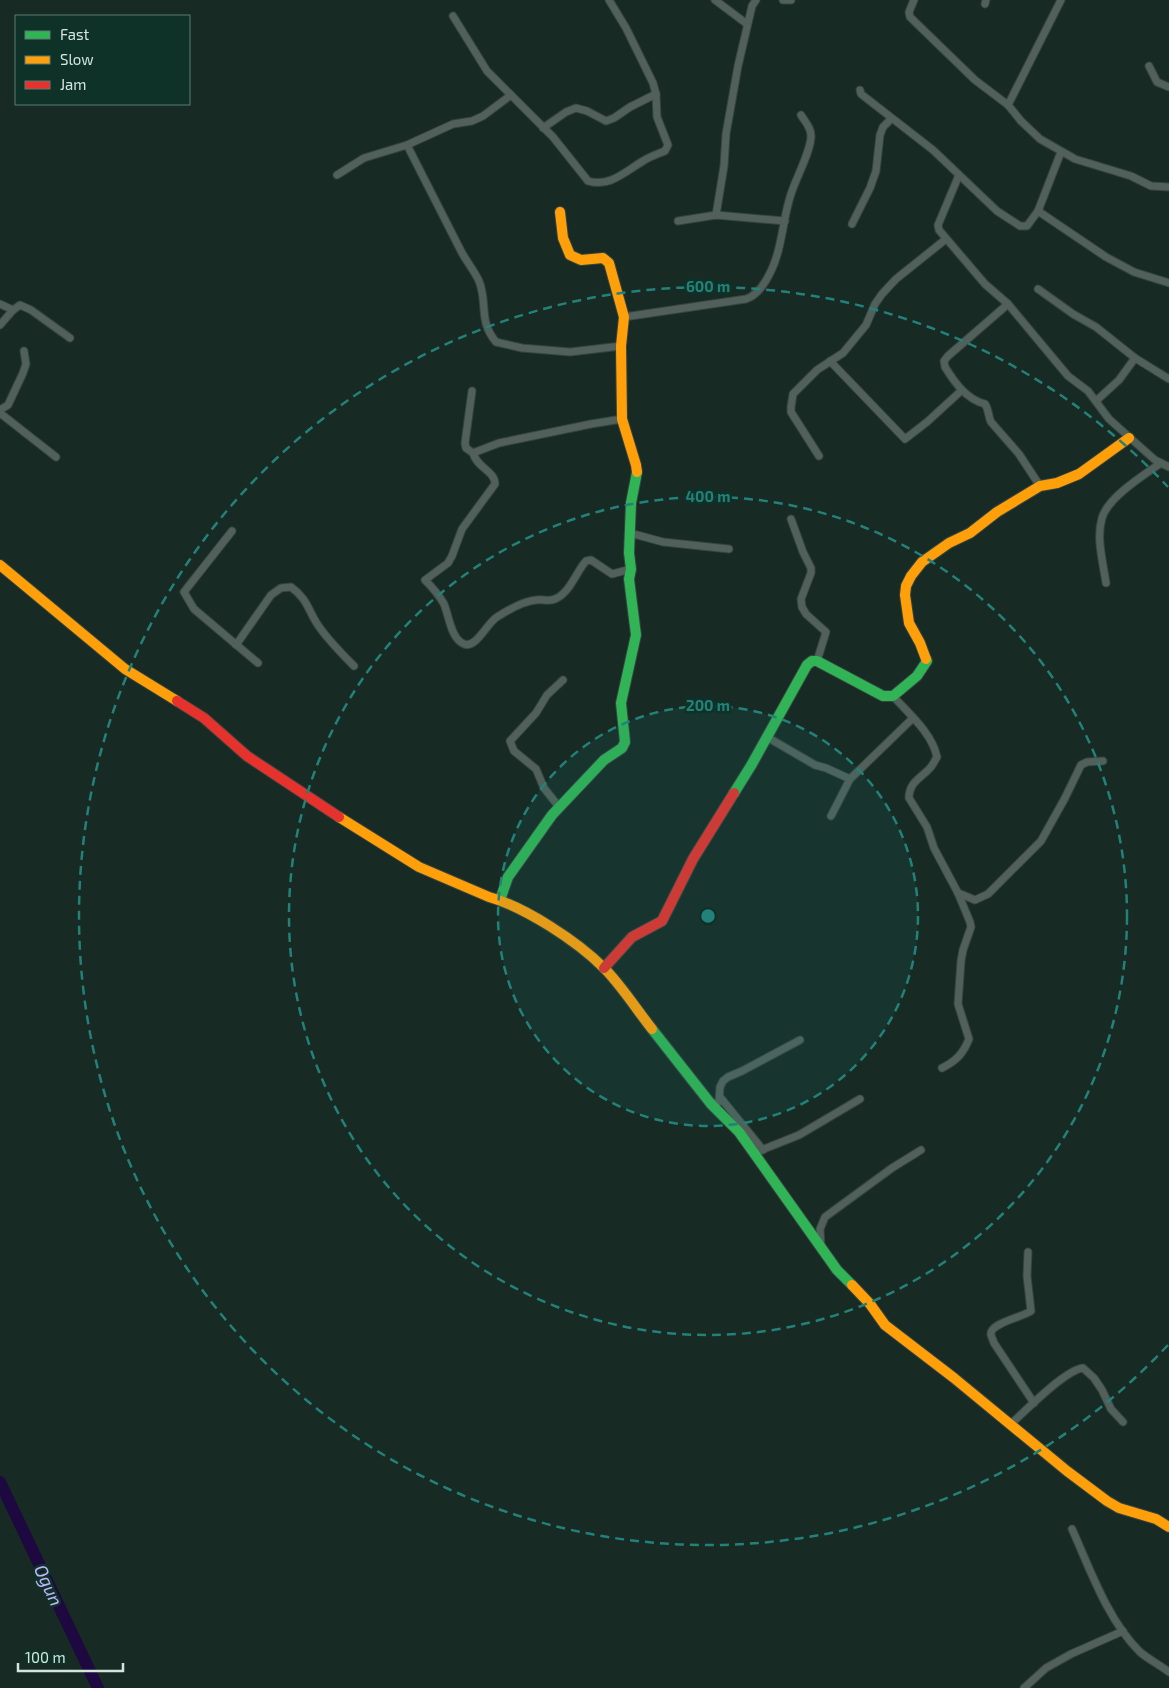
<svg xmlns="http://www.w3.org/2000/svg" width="1169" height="1688" viewBox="0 0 1169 1688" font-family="'Exo 2',sans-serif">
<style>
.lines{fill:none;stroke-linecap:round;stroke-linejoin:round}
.river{stroke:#1e0840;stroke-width:12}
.street-casing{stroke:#364440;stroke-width:9}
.fast-casing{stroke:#364440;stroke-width:12}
.slow-casing{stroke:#364440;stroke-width:12}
.jam-casing{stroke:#364440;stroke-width:12}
.street{stroke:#51605a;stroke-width:7}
.fast{stroke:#30b455;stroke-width:10}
.slow{stroke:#ff9f0a;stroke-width:10}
.jam{stroke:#e5322d;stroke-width:10}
.ring{fill:none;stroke:#238179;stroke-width:2.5;stroke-dasharray:9 6}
.labels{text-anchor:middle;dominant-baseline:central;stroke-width:5;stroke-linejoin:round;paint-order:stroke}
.water-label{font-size:18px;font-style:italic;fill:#c4b2fe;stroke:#0f3228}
.centre{fill:#238179;stroke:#0f3228;stroke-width:2.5}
.ring-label{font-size:15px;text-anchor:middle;font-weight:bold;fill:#238179;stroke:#0f3228;stroke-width:5;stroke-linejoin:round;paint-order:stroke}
</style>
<rect width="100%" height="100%" fill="#172a24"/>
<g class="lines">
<polyline class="river" points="0,1482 98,1688"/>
<g class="street-casing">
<g id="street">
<polyline points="715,0 747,24"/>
<polyline points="783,0 791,0"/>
<polyline points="914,0 909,12 910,17 975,80 1008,105 1021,121 1040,139 1075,159 1131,176 1151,186 1169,187"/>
<polyline points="985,4 986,0"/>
<path d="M453,16l34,55 66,66 35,44c21,7 38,-10 55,-20 6,-4 14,-7 22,-10l3,-6 -11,-28 -1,-23 -3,-11 -27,-55 -17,-28"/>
<polyline points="1149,66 1157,82 1169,87"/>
<polyline points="860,90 861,94 933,150 997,211 1020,226 1027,226 1038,211 1061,152"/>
<polyline points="1008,105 1061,0"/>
<polyline points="543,128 566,112 576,108 587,111 606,121 614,118 630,107 656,94"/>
<path d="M407,145c18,35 36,70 54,106 5,10 13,19 18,30 9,22 -1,40 17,61l26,6 48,4 51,-6"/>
<polyline points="337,175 364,158 407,145 453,124 472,121 483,116 511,95"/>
<polyline points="959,175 938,225 939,230 985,284 1008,304 1068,376 1088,391 1109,419 1155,460 1169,467"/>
<polyline points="1038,211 1106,257 1134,272 1169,283"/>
<polyline points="716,215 724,166 726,134 738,66 752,6 756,0"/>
<polyline points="678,221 716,215 785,221"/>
<polyline points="852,224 870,188 876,171 880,135 883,127 891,119"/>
<polyline points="1038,289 1073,314 1096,327 1135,358 1169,379"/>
<polyline points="0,304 13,310"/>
<path d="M1008,304l-60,52 -4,5 1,6c10,16 21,32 40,37 4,6 3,12 6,18l28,32 21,32"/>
<path d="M624,317l122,-18c9,-3 14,-9 19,-17 18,-28 16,-58 26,-88 5,-16 20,-43 20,-58 0,-9 -6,-14 -10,-21"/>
<polyline points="0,325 13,310 20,305 31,310 70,338"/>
<polyline points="830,361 905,439 927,422 962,390"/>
<polyline points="472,391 465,443 466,448 473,453 499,443 591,424 622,419"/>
<polyline points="1096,401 1119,380 1135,358"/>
<polyline points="0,410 8,405 23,373 26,364 24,351"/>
<polyline points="0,413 56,457"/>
<path d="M473,453c4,15 22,18 22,31l-33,45 -10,27 -4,7 -23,17c7,7 14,15 19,24 5,12 7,35 20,40 12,5 23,-21 33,-27 11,-7 26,-16 39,-17 7,-1 13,2 19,-1 15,-6 21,-27 31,-38l5,-1 21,14 19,-5"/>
<polyline points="819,456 791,412 791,407 793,394 817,370 843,353 866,325 875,304 882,294 896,279 946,239"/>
<polyline points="791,519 803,552 811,568 811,573 801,599 802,607 806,614 826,632 817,661"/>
<polyline points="232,531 184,592 194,609 258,663"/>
<polyline points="630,533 663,542 729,549"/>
<path d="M1106,583c-3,-21 -10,-45 -4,-65 6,-21 42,-43 59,-55"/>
<path d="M236,645l35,-50 10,-7 10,-1c18,13 17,25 29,41 10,14 22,26 34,38"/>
<path d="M893,696c16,18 39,37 44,61 -2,3 -4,8 -7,11 -9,10 -21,14 -21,30l18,29 7,21 24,45 12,29 1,5 -8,23 -2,11 -3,43 11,35c-6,15 -13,22 -27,29"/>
<polyline points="767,737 815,765 826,768 850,779"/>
<polyline points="559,807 544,788 536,769 514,751 510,741 536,713 547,695 563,680"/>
<polyline points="831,816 850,779 913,718"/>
<polyline points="958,893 975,900 988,894 1041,841 1065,798 1081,765 1087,762 1103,761"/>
<polyline points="720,1097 763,1150"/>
<polyline points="711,1104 719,1102 720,1087 723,1081 728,1077 742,1071 800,1040"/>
<polyline points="754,1153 799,1135 860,1099"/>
<polyline points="821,1247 820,1229 825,1217 892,1168 921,1150"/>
<path d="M1028,1252l-1,24 4,35c-8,6 -42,12 -40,24 1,3 2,5 3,8l40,60"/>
<path d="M1011,1424c14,-13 54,-54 72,-56l11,10 8,12 9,19 12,13"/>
<path d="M1072,1529c18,40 36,92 68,123 8,7 20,13 29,20"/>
<polyline points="1024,1688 1046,1668 1071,1654 1123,1631"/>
</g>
</g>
<g class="fast-casing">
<g id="fast">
<polyline points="734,793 752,764 807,665 812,661 817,661 883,696 893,696 917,676 927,661 926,659"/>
<polyline points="500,900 508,877 552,815 604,760 622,748 625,742 621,703 636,635 629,579 631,569 629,553 631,503 637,472"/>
<polyline points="652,1029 711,1104 739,1132 837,1270 852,1285"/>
</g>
</g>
<g class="slow-casing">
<g id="slow">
<polyline points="560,212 563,238 570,255 581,260 603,258 609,263 624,317 621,346 622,419 636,465 637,472"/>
<polyline points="0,565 125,669 177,701"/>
<polyline points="926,659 920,643 909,623 905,595 906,586 911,576 922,562 949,543 970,533 997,512 1040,486 1057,483 1079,474 1129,438"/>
<path d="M339,817l80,50 70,30c36,10 88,44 115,71 17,17 33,42 48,61"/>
<polyline points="852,1285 870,1304 885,1325 954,1378 1067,1471 1107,1501 1119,1508 1156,1519 1169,1527"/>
</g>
</g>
<g class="jam-casing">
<g id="jam">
<polyline points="177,701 204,718 247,756 339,817"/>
<polyline points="604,968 632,937 662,921 693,859 734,793"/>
</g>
</g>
<use href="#street" class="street"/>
<use href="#fast" class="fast"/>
<use href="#slow" class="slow"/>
<use href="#jam" class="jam"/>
</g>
<circle cx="708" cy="916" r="210" fill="#238179" fill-opacity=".12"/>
<g class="ring">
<circle cx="708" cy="916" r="210"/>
<circle cx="708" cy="916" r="419"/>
<path d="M1168 1345A629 629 0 1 1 1168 487"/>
</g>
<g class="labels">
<g class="water-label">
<text transform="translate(49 1585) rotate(65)">Ogun</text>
</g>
</g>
<circle cx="708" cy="916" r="8" class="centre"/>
<g class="ring-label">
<text x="708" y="292">600 m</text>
<text x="708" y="502">400 m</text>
<text x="708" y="711">200 m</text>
</g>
<rect x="15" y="15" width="175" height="90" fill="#0f3228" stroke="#5d7a71"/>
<rect x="25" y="31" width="25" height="8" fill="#30b455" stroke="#5d7a71"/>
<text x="60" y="40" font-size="15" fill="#d3e6de">Fast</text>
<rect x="25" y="56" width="25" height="8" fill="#ff9f0a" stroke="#5d7a71"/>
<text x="60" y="65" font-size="15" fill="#d3e6de">Slow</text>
<rect x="25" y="81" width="25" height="8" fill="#e5322d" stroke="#5d7a71"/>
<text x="60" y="90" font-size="15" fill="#d3e6de">Jam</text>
<path d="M18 1663v8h105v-8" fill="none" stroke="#d3e6de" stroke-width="2.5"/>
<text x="25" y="1663" font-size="15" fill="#d3e6de" stroke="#0f3228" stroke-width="4" paint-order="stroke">100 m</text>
</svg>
